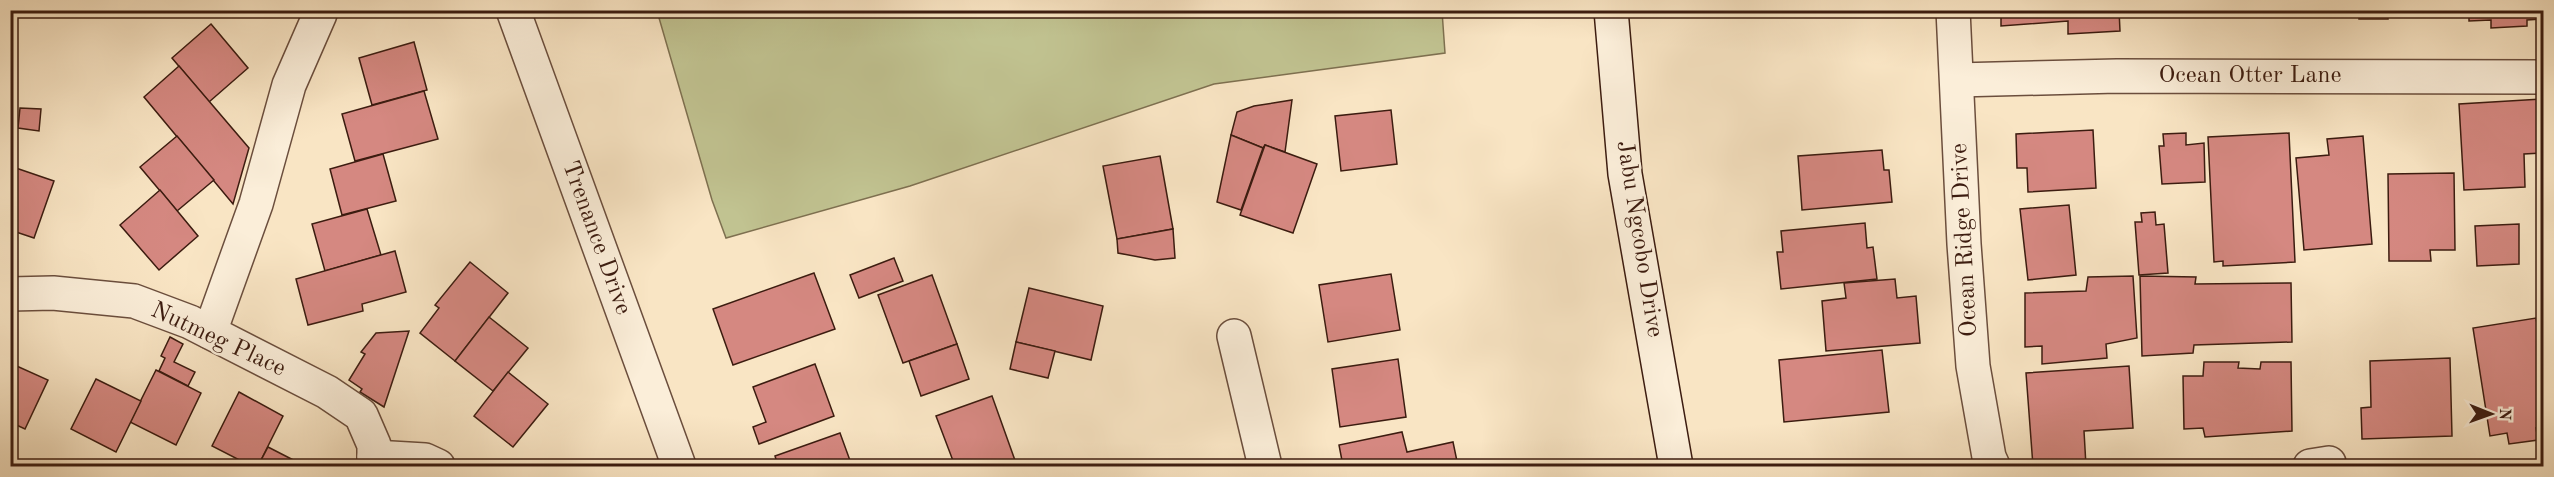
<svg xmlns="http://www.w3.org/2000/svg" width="2554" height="477" viewBox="0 0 2554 477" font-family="'Old Standard TT',serif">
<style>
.green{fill:#c1c391;stroke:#7e7050;stroke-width:1.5}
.building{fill:#d58881;stroke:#3c1c10;stroke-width:1.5}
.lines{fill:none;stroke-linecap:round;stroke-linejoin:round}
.minor-casing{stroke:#6b4e3d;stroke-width:36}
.secondary-casing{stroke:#3c1c10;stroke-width:36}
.minor{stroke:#fbeed9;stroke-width:33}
.secondary{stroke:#fbeed9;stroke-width:33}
.labels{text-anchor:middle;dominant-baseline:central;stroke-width:5;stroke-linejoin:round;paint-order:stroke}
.street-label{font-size:24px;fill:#3c1c10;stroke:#fbeed9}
</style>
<rect width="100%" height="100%" fill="#f9e5c4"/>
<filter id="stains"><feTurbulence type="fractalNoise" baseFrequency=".00333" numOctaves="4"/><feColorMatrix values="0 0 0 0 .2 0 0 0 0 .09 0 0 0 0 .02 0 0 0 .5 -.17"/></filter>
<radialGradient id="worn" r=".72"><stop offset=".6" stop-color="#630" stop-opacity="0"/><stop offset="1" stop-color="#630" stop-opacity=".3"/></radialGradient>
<polygon class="green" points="657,11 1442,11 1445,53 1214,84 910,186 726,238 712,200"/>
<g class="building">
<polygon points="1993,10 2119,10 2120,31 2068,34 2068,21 2001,26 2001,13 1993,14"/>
<polygon points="2330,10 2388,10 2388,19 2359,19 2359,12 2330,13"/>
<polygon points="2469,10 2544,10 2544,19 2527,20 2527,26 2491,28 2491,20 2469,21"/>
<polygon points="211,24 248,68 209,102 172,58"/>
<polygon points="414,42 427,90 372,105 359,58"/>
<polygon points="179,66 249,148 233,204 144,97"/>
<polygon points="424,91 438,139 355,161 342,114"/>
<polygon points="2544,99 2544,153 2524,154 2525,187 2464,190 2459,104"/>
<polygon points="1292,100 1285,152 1265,145 1263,148 1231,135 1237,112 1254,106"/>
<polygon points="20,108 41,109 39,131 18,128"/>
<polygon points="1391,110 1397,164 1341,171 1335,116"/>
<polygon points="2093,130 2096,188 2028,192 2027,168 2017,168 2016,134"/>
<polygon points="2186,133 2186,145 2204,143 2205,182 2162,184 2159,146 2164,146 2163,134"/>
<polygon points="2289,133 2295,262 2223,266 2223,261 2214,262 2208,137"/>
<polygon points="1231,135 1263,148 1241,210 1217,202"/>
<polygon points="177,136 214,180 177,211 140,167"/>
<polygon points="2363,136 2372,244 2304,250 2296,158 2329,155 2327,139"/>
<polygon points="1265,145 1317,164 1293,233 1240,215"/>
<polygon points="1882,150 1884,170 1889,170 1892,202 1802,210 1798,156"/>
<polygon points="383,154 396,201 342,215 330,169"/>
<polygon points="1160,156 1173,229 1117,239 1103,166"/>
<polygon points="10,166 54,181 34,238 10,230"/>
<polygon points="2454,173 2455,250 2430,250 2431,261 2389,261 2388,174"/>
<polygon points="160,190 198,236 159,270 120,225"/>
<polygon points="2069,205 2076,275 2028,280 2020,209"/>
<polygon points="367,209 381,255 325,271 312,224"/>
<polygon points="2155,212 2156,225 2164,224 2168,273 2139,275 2135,222 2142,222 2141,213"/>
<polygon points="1865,223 1867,248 1873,247 1877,279 1781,289 1777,252 1783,252 1781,231"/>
<polygon points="2519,224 2519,264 2477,266 2475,226"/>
<polygon points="1173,229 1175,258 1155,260 1118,253 1117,239"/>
<polygon points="395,251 406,292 362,304 363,311 308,325 296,279"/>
<polygon points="894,258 903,281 859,298 850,275"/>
<polygon points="470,262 508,293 455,361 420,333 439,308 435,305"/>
<polygon points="814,273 835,329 733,365 713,309"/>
<polygon points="1391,274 1400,330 1328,342 1319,285"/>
<polygon points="932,275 957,344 903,363 878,295"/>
<polygon points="2133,276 2137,338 2106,344 2107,358 2042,364 2042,346 2025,347 2025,293 2086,291 2088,277"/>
<polygon points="2140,276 2196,277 2195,284 2291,283 2292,342 2194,345 2193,353 2142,356"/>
<polygon points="1895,279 1897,298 1916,296 1920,343 1826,351 1822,301 1846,298 1844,283"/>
<polygon points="1029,288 1103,306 1091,360 1016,342"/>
<polygon points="489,317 528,348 493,391 455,361"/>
<polygon points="2536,318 2544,364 2544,427 2536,428 2538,440 2509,444 2507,433 2490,436 2473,328"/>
<polygon points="409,331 384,407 360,392 362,389 349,380 365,354 361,352 376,333"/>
<polygon points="170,337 183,344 174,362 195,372 188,386 159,371 165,358 161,356"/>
<polygon points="1016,342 1055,351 1048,378 1010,369"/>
<polygon points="957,344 969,379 921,396 909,361"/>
<polygon points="1882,350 1889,412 1784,422 1779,360"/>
<polygon points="2450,358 2452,436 2362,439 2361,408 2371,407 2370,361"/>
<polygon points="1398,359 1406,417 1340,427 1332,369"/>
<polygon points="2204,362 2239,362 2238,368 2260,369 2261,362 2291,362 2292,431 2205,437 2203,428 2184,429 2183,376 2203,376"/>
<polygon points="10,363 48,380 25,429 10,422"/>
<polygon points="815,364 834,416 759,444 753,427 766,422 753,387"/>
<polygon points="2129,366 2133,428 2084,431 2086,466 2033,466 2026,373"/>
<polygon points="156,370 201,393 176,445 130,422"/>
<polygon points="508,372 548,404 513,447 474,416"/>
<polygon points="96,379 141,401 116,452 71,429"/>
<polygon points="239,392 283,416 258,466 251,466 212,446"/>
<polygon points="992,396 1017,466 955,466 936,416"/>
<polygon points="1402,432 1407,452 1453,442 1458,466 1343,466 1339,445"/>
<polygon points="840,433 852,466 778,466 775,456"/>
<polygon points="268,447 305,466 258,466"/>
</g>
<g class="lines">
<g class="minor-casing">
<g id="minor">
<polyline points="513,10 679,466"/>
<polyline points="1953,10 1964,244 1973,366 1989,457 1993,466"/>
<polyline points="1957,80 2117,76 2544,77"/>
<polyline points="10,294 53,293 134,301 190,322 327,392 361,415 374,445 374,466"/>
<polyline points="210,332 256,204 289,85 320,14"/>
<polyline points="1234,336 1265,466"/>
<polyline points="374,457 425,460 438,466"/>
<polyline points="2310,466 2329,463"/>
</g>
</g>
<g class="secondary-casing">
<polyline id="secondary" points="1611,10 1625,174 1676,466"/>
</g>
<use href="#minor" class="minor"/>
<use href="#secondary" class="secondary"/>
</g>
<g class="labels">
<g class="street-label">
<text x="2250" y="76">Ocean Otter Lane</text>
<text transform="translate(596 238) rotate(70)">Trenance Drive</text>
<text transform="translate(1639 239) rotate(81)">Jabu Ngcobo Drive</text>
<text transform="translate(1965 240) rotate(-93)">Ocean Ridge Drive</text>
<text transform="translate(218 340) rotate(25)">Nutmeg Place</text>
</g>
</g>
<rect width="2554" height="477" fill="none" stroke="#f9e5c4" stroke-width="36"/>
<rect x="12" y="12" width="2530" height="453" fill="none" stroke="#3c1c10" stroke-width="3"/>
<rect x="18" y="18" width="2518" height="441" fill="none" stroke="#3c1c10" stroke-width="1.5"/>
<g transform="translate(2491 414) rotate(91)" stroke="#fbeed9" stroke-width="4.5" paint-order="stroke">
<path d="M0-4.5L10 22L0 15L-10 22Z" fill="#3c1c10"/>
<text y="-9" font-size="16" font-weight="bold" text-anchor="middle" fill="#3c1c10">N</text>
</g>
<rect width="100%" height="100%" filter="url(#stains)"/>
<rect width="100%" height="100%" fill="url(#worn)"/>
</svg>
